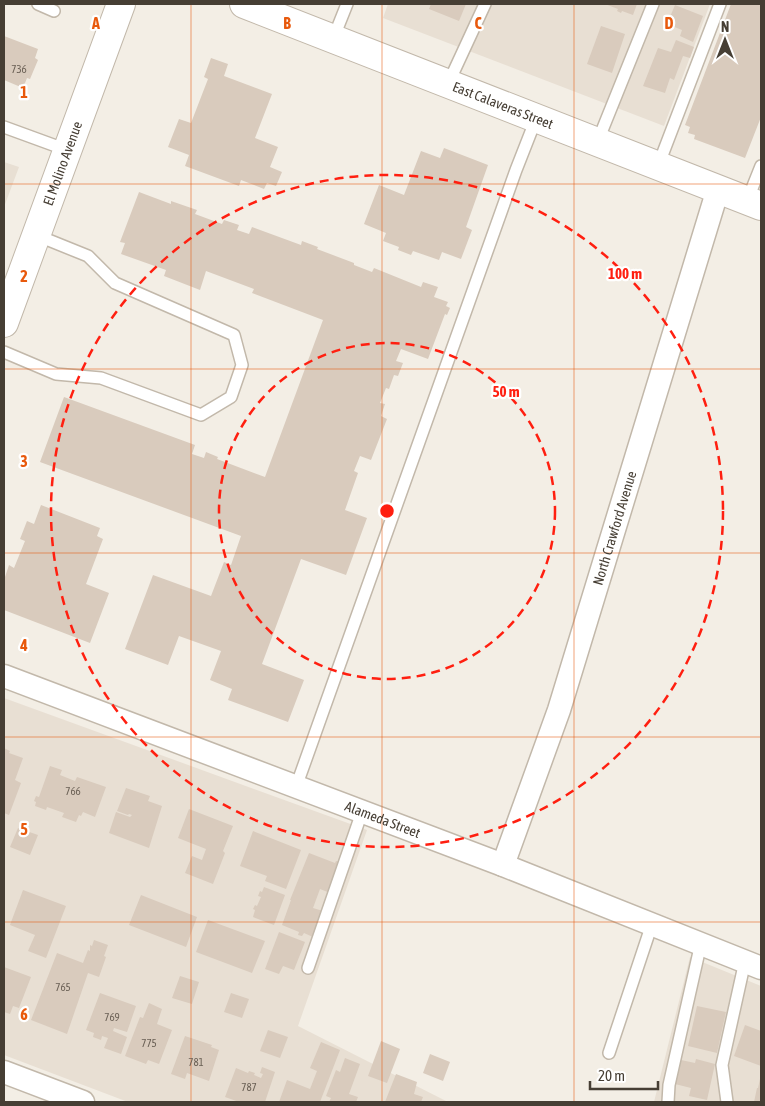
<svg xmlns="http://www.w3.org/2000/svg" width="765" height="1106" viewBox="0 0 765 1106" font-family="'Asap Condensed',sans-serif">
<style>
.residential{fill:#e8dfd3}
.building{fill:#d9cbbd}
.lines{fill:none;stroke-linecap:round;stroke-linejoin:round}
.service-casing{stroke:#c2b8aa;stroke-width:14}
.minor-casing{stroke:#c2b8aa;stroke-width:25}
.tertiary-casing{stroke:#c2b8aa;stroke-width:30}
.service{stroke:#fff;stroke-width:11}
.minor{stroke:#fff;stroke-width:22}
.tertiary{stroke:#fff;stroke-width:28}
.grid{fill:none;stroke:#e8590c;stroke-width:1;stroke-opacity:0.55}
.ring{fill:none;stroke:#ff1f10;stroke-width:2.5;stroke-dasharray:9 6}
.labels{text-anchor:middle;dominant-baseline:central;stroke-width:4.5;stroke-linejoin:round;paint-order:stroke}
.number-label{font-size:11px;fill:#6b6156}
.street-label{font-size:14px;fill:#463e34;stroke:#fff}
.grid-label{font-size:16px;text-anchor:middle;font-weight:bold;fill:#e8590c;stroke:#fff;stroke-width:4.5;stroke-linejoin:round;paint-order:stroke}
.centre{fill:#ff1f10;stroke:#fff;stroke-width:2.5}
.ring-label{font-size:15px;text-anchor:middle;font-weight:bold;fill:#ff1f10;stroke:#fff;stroke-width:4.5;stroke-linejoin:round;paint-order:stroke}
</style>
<rect width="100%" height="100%" fill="#f3eee5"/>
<g class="residential">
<polygon points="388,4 710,4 664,126 383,18"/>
<polygon points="4,162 19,167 4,207"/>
<polygon points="4,698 367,830 298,1026 448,1102 128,1102 4,1055"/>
<polygon points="690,957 761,986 761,1102 654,1102"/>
</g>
<g class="building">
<polygon points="431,4 466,4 459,21 429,9"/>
<polygon points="605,4 637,4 633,15 622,11 621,13 617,11 618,9"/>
<polygon points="731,4 761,4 761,117 745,158 694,139 695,135 688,133 690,127 685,125"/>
<polygon points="675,5 703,16 693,42 680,36 682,30 667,24"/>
<polygon points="601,26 625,34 612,73 587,64"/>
<polygon points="4,36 38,49 35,58 38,60 30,79 27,78 23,88 4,80"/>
<polygon points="676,40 694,47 690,58 683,56 674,80 670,78 665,93 643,86 658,48 671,52"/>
<polygon points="211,58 228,64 224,76 272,94 255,138 278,147 270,167 282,172 276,186 267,183 264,189 241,180 239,186 185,166 189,155 168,147 179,119 191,123 208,79 204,77"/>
<polygon points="444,148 488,165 466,227 472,230 461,259 442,252 439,260 413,251 411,255 398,250 399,247 383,241 386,233 364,224 379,185 404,195 421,151 440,158"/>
<polygon points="139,192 171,204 171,201 197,210 195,214 222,224 224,220 239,225 237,230 249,234 252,227 301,245 302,241 318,247 317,249 354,263 354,265 372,272 374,268 421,287 423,282 438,287 434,297 448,302 446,306 450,308 447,315 445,314 428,359 401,349 396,361 403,363 398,376 394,375 389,389 386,388 380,403 385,404 381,416 387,419 371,460 360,456 354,471 358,473 345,510 367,518 346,575 301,559 262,664 304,680 288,722 228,700 232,689 210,680 221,651 179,636 168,665 125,649 153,575 211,596 224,562 231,565 241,536 40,462 64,397 195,445 192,454 204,458 206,452 218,457 217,459 265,477 323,320 252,293 254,289 206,271 200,290 164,276 166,270 121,254 125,243 120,242"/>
<polygon points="41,505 100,528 97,536 103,539 86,584 109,593 90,643 4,610 5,594 4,594 4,580 9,565 14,568 25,541 20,539 27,521 34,524"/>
<polygon points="4,748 10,751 9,753 23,758 15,780 21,783 9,815 4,813"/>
<polygon points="50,766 62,770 60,775 75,781 77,777 106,787 95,817 83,812 81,816 79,815 76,822 62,817 64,813 47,807 46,810 35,806 36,802 34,801 36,796 39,797"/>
<polygon points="126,788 150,796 148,801 162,806 149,848 109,833 116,812 130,817 132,815 129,814 128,815 117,811"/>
<polygon points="189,809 233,826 223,851 225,853 213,884 185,873 192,856 202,860 206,849 178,838"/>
<polygon points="18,828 38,835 30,855 10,847"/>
<polygon points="253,831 301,850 286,889 265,881 267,876 240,866"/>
<polygon points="309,853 335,863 336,861 340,862 330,893 320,889 313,908 323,911 313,937 304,933 302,936 298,935 299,932 282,925 291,900 290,900"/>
<polygon points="264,887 285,895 274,925 253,917 255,910 253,909 255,905 257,906 261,897 258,896 260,891 262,892"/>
<polygon points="23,890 66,906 46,958 28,951 35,935 10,925"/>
<polygon points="141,895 197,917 186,947 129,925"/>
<polygon points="208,920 265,941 252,973 196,952"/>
<polygon points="279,932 305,942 294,970 283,966 279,974 265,969"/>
<polygon points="94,940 108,945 104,956 106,957 99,977 88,973 67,1034 31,1020 57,953 83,963 88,950 90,951 90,945 92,946"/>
<polygon points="4,967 31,977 19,1008 13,1006 10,1014 4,1012"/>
<polygon points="180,976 199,982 192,1004 172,998"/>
<polygon points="100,993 136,1006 127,1032 114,1028 113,1031 127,1037 121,1054 104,1048 108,1038 102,1036 101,1040 93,1037 94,1033 86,1030"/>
<polygon points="231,993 249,999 242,1018 224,1012"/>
<polygon points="149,1003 162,1009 157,1024 172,1030 159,1064 148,1060 146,1064 125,1056 140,1017 143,1018"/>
<polygon points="697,1006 726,1012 717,1053 688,1046"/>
<polygon points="745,1025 761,1031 761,1066 734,1056"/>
<polygon points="268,1030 288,1037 280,1058 260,1051"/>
<polygon points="185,1036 212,1045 211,1047 219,1050 209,1081 187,1073 185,1079 171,1074"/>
<polygon points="381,1041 400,1049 387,1083 368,1076"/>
<polygon points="321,1042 340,1050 320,1102 279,1102 287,1080 310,1089 317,1071 310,1068"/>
<polygon points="430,1054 450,1062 443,1081 423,1073"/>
<polygon points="345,1058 360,1064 349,1094 358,1097 356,1102 329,1102 331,1098 326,1096 336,1070 340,1072"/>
<polygon points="696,1059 715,1064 707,1100 689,1096 691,1088 675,1084 681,1060 695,1063"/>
<polygon points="262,1067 275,1072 265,1102 239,1102 225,1097 236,1068 248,1073 249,1071 255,1073 254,1075 261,1078 263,1074 260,1073"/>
<polygon points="396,1074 417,1082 414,1094 423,1097 421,1102 385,1102"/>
<polygon points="760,1079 761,1102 754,1102 757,1088 758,1088"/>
</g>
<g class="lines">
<g class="service-casing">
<g id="service">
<polyline points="38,4 54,11"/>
<polyline points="333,39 347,4"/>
<polyline points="448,84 485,4"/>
<polyline points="4,127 67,150"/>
<polyline points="597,143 653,4"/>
<polyline points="658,166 720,4"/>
<polyline points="747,201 761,166"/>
<polyline points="4,352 56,374 101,378 201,415 231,397 242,365 234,335 115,283 88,256 36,235"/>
<polyline points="296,787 516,170 536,119"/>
<polyline points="308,968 362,812"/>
<polyline points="609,1053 652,924"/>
<polyline points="668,1102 669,1085 701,943"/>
<polyline points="727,1102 722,1065 745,961"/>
</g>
</g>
<g class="minor-casing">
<g id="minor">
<path id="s1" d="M4,676l499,189 258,103"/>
<path id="s2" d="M503,865l56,-155 159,-521"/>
<polyline points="4,1072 83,1102"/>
</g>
</g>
<g class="tertiary-casing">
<g id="tertiary">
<path id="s3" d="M244,4l517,202"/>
<path id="s4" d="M4,323l117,-319"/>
</g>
</g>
<use href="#service" class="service"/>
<use href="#minor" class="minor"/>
<use href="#tertiary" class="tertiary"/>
</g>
<path class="grid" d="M191,4v1098M382,4v1098M574,4v1098M4,184h757M4,369h757M4,553h757M4,737h757M4,922h757"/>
<g class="ring">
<circle cx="387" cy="511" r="168"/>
<circle cx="387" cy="511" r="336"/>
</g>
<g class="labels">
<g class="number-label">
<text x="19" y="69">736</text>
<text x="73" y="791">766</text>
<text x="63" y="987">765</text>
<text x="112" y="1017">769</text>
<text x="149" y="1043">775</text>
<text x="196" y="1062">781</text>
<text x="249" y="1087">787</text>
</g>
<g class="street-label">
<text stroke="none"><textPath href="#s3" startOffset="278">East Calaveras Street</textPath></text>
<text stroke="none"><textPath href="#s4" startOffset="170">El Molino Avenue</textPath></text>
<text stroke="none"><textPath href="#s2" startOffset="355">North Crawford Avenue</textPath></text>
<text stroke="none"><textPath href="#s1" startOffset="405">Alameda Street</textPath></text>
</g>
</g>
<g class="grid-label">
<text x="96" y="29">A</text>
<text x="287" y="29">B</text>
<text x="478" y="29">C</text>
<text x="669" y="29">D</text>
<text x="24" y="98">1</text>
<text x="24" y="282">2</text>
<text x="24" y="467">3</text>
<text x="24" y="651">4</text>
<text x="24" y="835">5</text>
<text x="24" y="1020">6</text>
</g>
<circle cx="387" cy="511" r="8" class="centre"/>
<g class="ring-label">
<text x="625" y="279">100 m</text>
<text x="506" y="397">50 m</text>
</g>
<rect width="765" height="1106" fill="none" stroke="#463e34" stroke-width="10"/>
<g transform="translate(725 40)" stroke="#ffffff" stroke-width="4" paint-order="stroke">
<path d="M0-4L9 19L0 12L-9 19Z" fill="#463e34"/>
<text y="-8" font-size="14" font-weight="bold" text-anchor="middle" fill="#463e34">N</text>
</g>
<path d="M590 1081v8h68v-8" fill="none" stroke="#463e34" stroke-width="2.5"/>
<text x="598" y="1081" font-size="15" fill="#463e34" stroke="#ffffff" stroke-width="4" paint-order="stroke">20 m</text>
</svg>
